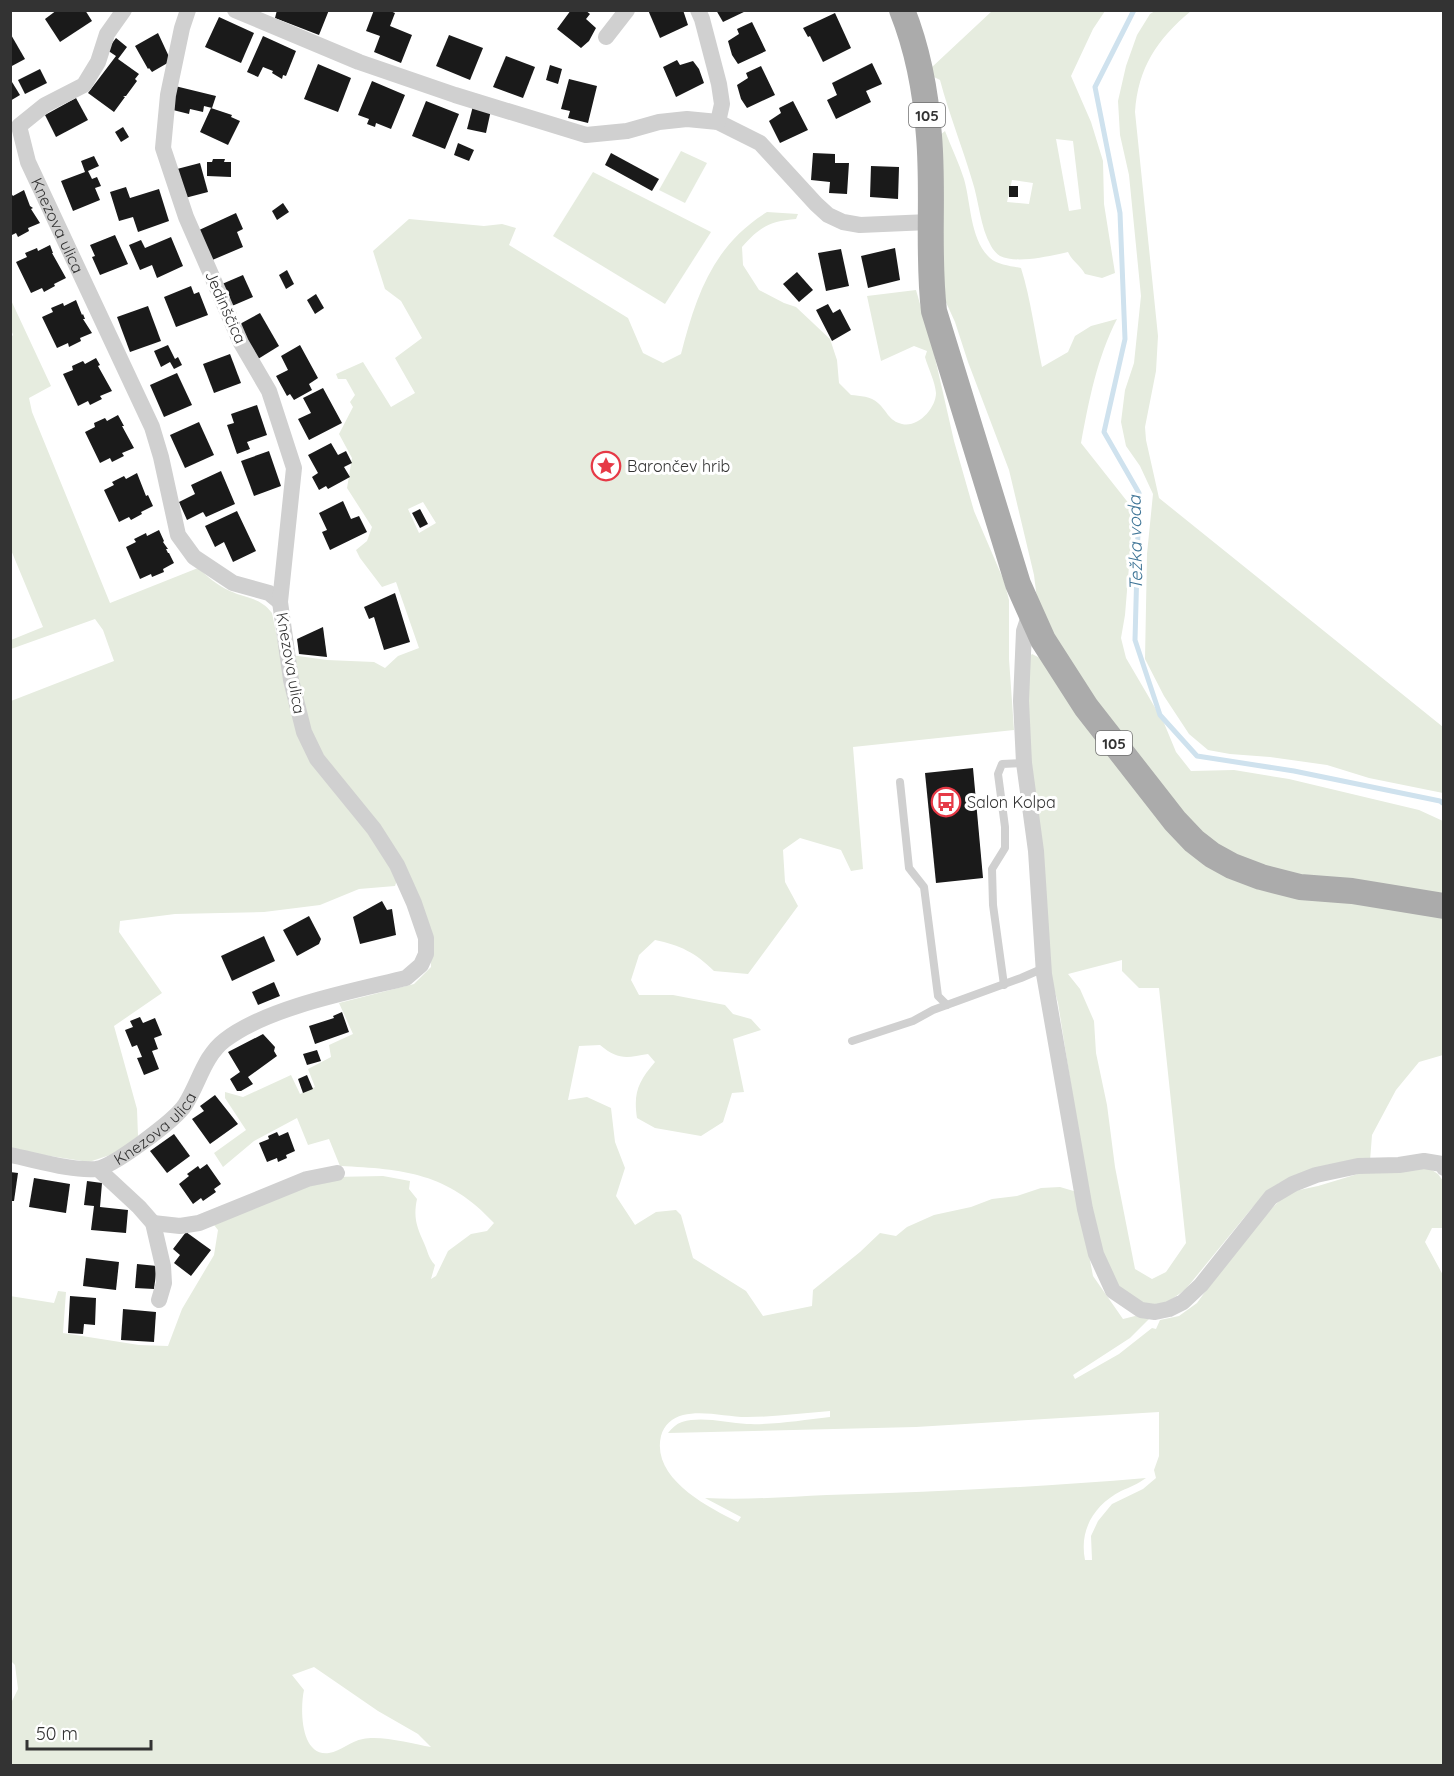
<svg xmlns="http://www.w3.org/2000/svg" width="1454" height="1776" viewBox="0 0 1454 1776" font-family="Quicksand,sans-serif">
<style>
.green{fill:#e6ecdf;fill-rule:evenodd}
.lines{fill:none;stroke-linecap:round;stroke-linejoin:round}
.stream{stroke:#cfe2ee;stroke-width:5}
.building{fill:#1a1a1a}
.service{stroke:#d0d0d0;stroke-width:8}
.minor{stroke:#d0d0d0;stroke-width:16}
.primary{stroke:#ababab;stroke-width:26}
.labels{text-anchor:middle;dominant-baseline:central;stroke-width:6;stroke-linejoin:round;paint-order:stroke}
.shield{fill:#fff;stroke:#707070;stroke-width:1.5}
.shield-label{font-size:15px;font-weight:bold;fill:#333}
.street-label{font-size:16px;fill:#333;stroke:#fff}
.poi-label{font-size:16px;fill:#333;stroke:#fff;text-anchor:start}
.water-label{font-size:18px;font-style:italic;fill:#3f7597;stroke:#fff}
</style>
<rect width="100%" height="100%" fill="#fff"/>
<g class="green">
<path d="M992,11h113l-12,18 -22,47 20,46 12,39 1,43 11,69 -13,5 -17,-4c-5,-9 -13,-13 -17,-22 -18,4 -51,12 -68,4 -3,-2 -7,-6 -9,-10 -11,-19 -12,-45 -19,-66 -10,-34 -23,-66 -32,-100l-6,-3 -3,-9zM1056,139l17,2 8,68 -12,2zM1012,180l21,3 -4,21 -22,-2z"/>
<path d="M1155,11h36c-34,28 -53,57 -56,101l23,224 -2,35 -11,56 1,13 13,58 284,229v66l-74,-15 -42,-13 -57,-8 -40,-3 -22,-4 -19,-16 -25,-38 -19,-37 2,-105 6,-60 -13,-28 -14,-20 -5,-24 4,-32 9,-27 7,-67 -12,-121 -9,-40 -2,-34 8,-35 11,-31 13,-21z"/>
<path d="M945,131c6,16 14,32 19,48 7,24 6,61 26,79 8,7 21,8 31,10 10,32 14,66 21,99l26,-15 7,-16 16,-10 26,-7c-20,39 -28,81 -36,124l49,62 1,37 -6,73 -4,23 5,20 38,65 12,29 15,19 43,-1 55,9 130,31 24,11v74l-139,-17 -56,-15 -35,-19 -22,-18 -63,-79 -89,-132 -5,-40 -25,-105 -41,-108 -13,-40 -15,-33v-154z"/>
<polygon points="681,151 707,163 685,203 659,190"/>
<polygon points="593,172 711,232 665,304 553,236"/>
<path d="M767,212l31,2 -2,5c-27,2 -37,9 -54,28l1,18 16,25 25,13 12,4 34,32 7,21 2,23 12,12c9,1 20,1 27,8 9,8 11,18 24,21 16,4 34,-16 34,-31 -1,-12 -8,-25 -11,-36l2,-6 -13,-5 -33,15 -14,-65 49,-6 17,59 21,92 20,70 30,70 5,19v59l5,71 -161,17 10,122 -12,2 -10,-21 -41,-12 -17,12 2,32 13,24 -50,68 -34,-3c-18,-18 -34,-26 -59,-31l-16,15 -8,25 8,15h34l52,10 8,9 18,5 10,11 -28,9 11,53 -12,1 -9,29 -22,14 -46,-8 -18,-10c-4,-26 2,-37 18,-56l-7,-8c-22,4 -30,6 -48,-9l-21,1 -11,54 19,-3 24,11 4,34 10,26 -9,28 19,29 21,-13 20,-2 5,5 12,43 53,33 17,25 49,-10 1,-16 47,-38 20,-19 16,3 11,-9 27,-12 37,-8 21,-8 25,-3 24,-8 19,-1 17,5 16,84 30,43 12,-3 15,2 -20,20 -57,37 2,4 44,-25 33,-26 4,1 4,-9 19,-4 18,-13 44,-61 36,-39 13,-11 28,-6 43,-13 68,-5 9,6 5,7v47h-11l-7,14 19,35 -1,488h-1432v-62l7,-14 -3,-24 -5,-5v-364l44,7 4,-12 8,1 -3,41 76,12 29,1 14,-37 32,-54 4,-25 -4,-5 27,-14 92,-34 50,-1 27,5 -1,8 8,10c-4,19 0,28 7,44 4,9 4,14 11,22l-4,14 5,-3 12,-25 23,-17 16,-3 7,-8c-46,-50 -90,-54 -154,-57l-11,-27 -21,6 -11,-27 -43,23 -31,26 -9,-14 32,-23 -21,-32v-6l18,5 48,-22 9,19 15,-7 -7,-18 23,-12 -2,-12 24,-11 -14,-31 75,-19 17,-17 -1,-36 -109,-176 -14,-36 -16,-64 36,5 47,2 11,6 13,-12 21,-8 -23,-66 -14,5 -22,-29 -4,-8 11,-9 5,-14 -25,-39 5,-30 -13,-24 14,-27 -3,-5 5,-7 -9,-16h-8l-2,-5 27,-12 28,45 24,-14 -20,-35 27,-20 -21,-37 -16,-12 -12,-38 36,-32 75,7 18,-2 14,4 -7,17 119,73 15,35 20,10 18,-9c15,-58 32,-109 86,-142zM423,502l13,21 -17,10 -11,-24zM830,1411v6c-27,3 -56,8 -83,7 -20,-1 -45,-8 -65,-2 -6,2 -10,6 -14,11l248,-6 243,-15v44l-5,14 2,8 -13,11 -31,15 -14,17 -7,15 1,24h-7c-6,-30 9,-55 36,-69 9,-4 17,-7 25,-13 -106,9 -212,14 -319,17 -41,2 -81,5 -122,3l36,19 -3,5c-31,-15 -87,-44 -77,-86 3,-11 11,-18 22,-21 20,-5 44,2 64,2 28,0 56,-4 83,-6zM314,1667l64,44 40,23 13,13c-18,-3 -50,-12 -68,-8 -12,2 -22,12 -34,14 -29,4 -29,-45 -25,-63l-12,-15z"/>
<path d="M10,298l41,88 -22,12 3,14 78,191 88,-35c10,9 19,17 32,23 17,8 30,6 42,22l17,83 87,146 21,38 -2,6 -36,3 -39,16 -56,7 -89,2 -55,7 -1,11 43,61 -48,33 23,83 1,27 -22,17 -27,9 -78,-12v-449l103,-40 -11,-31 -8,-11 -84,30v-9l32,-13 -32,-77 -1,-212 3,-3 -2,-6z"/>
<path d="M1032,654l8,4 130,173 208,75 65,12v137l-24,7 -23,28 -24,45 -2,26 -91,22 -27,25 -67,82 -16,11 -16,5 -13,-3 -23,-18 -23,-54 -36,-228 -7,-25 -22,-229 -2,-90zM1122,960v11l17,17h20l27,255 -20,29 -14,7 -17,-10 -20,-102 -8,-62 -11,-52 -2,-32 -14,-32 -12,-15z"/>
</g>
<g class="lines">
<polyline class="stream" points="1134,10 1095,87 1120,213 1125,339 1104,432 1139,493 1135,640 1160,715 1197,756 1294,771 1440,801 1444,804"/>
</g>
<g class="building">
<polygon points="57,10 85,10 92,21 60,42 45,19"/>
<polygon points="277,10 329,10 319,35 275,18"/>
<polygon points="374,10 388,10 395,13 390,26 412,35 401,63 374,52 380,36 366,31"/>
<polygon points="571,10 585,10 590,14 586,19 596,28 589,41 581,48 557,29"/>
<polygon points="648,10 683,10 688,25 660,38"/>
<polygon points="716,10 748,10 723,22"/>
<polygon points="835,13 851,48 823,62 810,36 808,37 803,28"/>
<polygon points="219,17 254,33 241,63 205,47"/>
<polygon points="752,22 766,51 738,64 732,55 728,41 739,34 737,29"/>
<polygon points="10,33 25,59 10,67"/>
<polygon points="158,33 171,61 152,72 149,68 148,69 135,46"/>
<polygon points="449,35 483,48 470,80 436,66"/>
<polygon points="263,36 296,51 286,76 283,75 282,79 272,73 273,71 263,67 258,77 247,72"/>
<polygon points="116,38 127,47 118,59 139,74 135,79 137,81 126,96 123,96 125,97 114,112 88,93 116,56 107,50"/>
<polygon points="506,56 535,67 523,98 493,87"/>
<polygon points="677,60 680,65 693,61 699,69 704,83 676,97 663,67"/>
<polygon points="872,63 882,84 866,91 871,102 836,119 827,100 837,95 832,83"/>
<polygon points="318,64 351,78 338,112 304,99"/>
<polygon points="550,65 562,69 558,84 546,80"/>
<polygon points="761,66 775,95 747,108 741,99 737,85 748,78 746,73"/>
<polygon points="40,69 47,83 25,94 18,80"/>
<polygon points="569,79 597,86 588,123 568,118 570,111 561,109"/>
<polygon points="372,81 405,95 391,129 376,123 375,127 367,124 369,119 358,115"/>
<polygon points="12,82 20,95 10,101 10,83"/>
<polygon points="175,86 216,96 212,108 204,106 203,112 190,109 189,114 169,109"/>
<polygon points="76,98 88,120 56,137 45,115"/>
<polygon points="426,101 459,114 445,149 412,136"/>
<polygon points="793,101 808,130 780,143 769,121 781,113 779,108"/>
<polygon points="473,106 491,110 486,133 467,129"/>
<polygon points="211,108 232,115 231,117 240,121 228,145 200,132"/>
<polygon points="123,127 129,137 121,142 115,132"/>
<polygon points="458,143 474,150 469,161 454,155"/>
<polygon points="611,153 659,179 652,191 605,165"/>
<polygon points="813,153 835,154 835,163 849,163 847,194 829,193 830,182 811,180"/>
<polygon points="94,156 99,166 88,171 92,179 97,177 101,186 95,188 100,200 73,211 61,181 85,172 81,161"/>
<polygon points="213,159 225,159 224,162 231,162 231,177 207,176 207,162 212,162"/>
<polygon points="200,163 208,192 185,198 177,169"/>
<polygon points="871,166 899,167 898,199 870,197"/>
<rect x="1009" y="186" width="9" height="11"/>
<polygon points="126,187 130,198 159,189 169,221 138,232 133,217 119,221 110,192"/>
<polygon points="24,190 30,206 33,208 31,209 40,223 28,228 29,231 18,237 16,233 10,236 10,192 13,196"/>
<polygon points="283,203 289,212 277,220 272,211"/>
<polygon points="236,213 243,229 237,232 243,247 210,261 197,231"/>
<polygon points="115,235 128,264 100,275 92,257 95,256 90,245"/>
<polygon points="171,237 183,266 157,278 152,265 140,270 129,245 141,240 145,248"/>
<polygon points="50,245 53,253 52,253 66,278 54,284 55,286 44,292 42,288 31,293 16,262 27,257 25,253 37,248 38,251"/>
<polygon points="895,248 900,280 868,288 861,256"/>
<polygon points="841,249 849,286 826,291 818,253"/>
<polygon points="287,270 294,284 286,289 279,275"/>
<polygon points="797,272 813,290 799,302 783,284"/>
<polygon points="243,275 253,297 232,306 222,284"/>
<polygon points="191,286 194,294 199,292 208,315 176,327 164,297"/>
<polygon points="316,294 324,308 315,314 307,300"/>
<polygon points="76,300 82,315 83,314 85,319 83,319 92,333 80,338 81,341 69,347 68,343 57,348 42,317 53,312 51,308 63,303 64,306"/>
<polygon points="828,304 833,313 840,309 851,330 832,341 816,310"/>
<polygon points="148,306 161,341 130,352 117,317"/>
<polygon points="260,313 279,346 258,359 238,325"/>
<polygon points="168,345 175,359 178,357 182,365 174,369 170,362 161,367 154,351"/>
<polygon points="300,345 318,378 309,384 312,390 294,400 290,394 287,396 276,376 288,370 281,356"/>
<polygon points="230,354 241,383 214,393 203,364"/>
<polygon points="96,358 100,365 98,366 112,391 100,396 102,399 90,405 88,401 78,406 63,374 73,370 72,366 83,361 85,364"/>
<polygon points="177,373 192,405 164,417 150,385"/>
<polygon points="323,388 342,423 309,440 298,419 311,413 303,398"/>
<polygon points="257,405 267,435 247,442 250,449 237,454 227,425 234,423 231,414"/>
<polygon points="118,415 124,426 122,426 134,448 122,453 124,456 112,462 110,458 100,463 85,432 95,427 94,423 105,418 107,421"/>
<polygon points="199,422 214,455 185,468 170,435"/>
<polygon points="331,443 338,455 346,451 352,463 344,467 350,477 328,489 326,486 319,490 312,477 318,473 308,455"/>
<polygon points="269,451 281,486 254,496 241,461"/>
<polygon points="221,471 235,504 206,517 203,512 187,520 179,502 195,494 191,485"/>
<polygon points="137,473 146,496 148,495 153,506 141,512 142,514 131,520 129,517 119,522 104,490 114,485 112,482 124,476 126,479"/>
<polygon points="343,501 351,519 359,516 367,532 330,550 322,532 327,530 319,513"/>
<polygon points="420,509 428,524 420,528 412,513"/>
<polygon points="237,511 256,551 233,562 224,542 215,547 205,526"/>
<polygon points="159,530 164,541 163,542 168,549 166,549 168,553 169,553 174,563 163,569 164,572 152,577 151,574 140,579 126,547 136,542 134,539 146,533 147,536"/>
<polygon points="395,593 410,642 384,650 374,617 369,619 364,607"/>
<polygon points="323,627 327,657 299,654 297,639"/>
<polygon points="973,768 983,878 936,883 925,773"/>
<polygon points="382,901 387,910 392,909 396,935 360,944 353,917"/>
<polygon points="309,916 321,939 319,944 297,956 283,930"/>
<polygon points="264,936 275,961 232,981 221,956"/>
<polygon points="274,982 280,996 258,1005 252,992"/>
<polygon points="342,1012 349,1032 315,1044 309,1026 334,1018 333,1016"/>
<polygon points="140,1017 143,1023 155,1018 162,1035 154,1038 158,1049 152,1051 159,1069 144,1075 137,1058 142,1057 137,1045 132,1047 125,1030 133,1027 130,1021"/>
<polygon points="263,1034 275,1047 274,1051 277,1056 248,1077 253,1084 241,1091 237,1091 230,1079 240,1072 228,1052"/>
<polygon points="317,1050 321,1061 307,1065 303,1054"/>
<polygon points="307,1075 313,1089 303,1093 298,1079"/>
<polygon points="215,1095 238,1124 210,1144 192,1119 204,1111 200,1106"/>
<polygon points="277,1132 279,1136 288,1132 295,1151 286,1155 287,1158 278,1162 277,1158 267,1162 259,1143 269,1139 268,1136"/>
<polygon points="174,1134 190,1156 167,1173 150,1151"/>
<polygon points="207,1164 221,1184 214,1189 216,1192 203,1201 201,1198 193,1204 179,1184 189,1176 187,1174 198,1166 200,1169"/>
<polygon points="10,1172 18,1173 14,1201 10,1201"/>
<polygon points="34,1178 70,1184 66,1213 29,1207"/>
<polygon points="87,1181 102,1183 100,1207 128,1210 126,1233 91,1230 94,1206 84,1205"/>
<polygon points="186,1232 211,1250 191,1276 174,1263 180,1255 173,1249"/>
<polygon points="86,1258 119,1262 116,1290 83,1286"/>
<polygon points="137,1264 157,1266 154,1289 135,1288"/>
<polygon points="70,1296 96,1298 95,1325 84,1324 83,1334 68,1333"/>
<polygon points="123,1309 156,1312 154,1342 121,1340"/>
</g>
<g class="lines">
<g class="service">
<polyline points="900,782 909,868 924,887 938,996 947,1005"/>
<polyline points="1004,985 993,905 992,869 1005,848 1005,827 998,774 1002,764 1024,763"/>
<polyline points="852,1041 913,1021 933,1010 1021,978 1044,968"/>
</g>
<g class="minor">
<path id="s1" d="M124,10l-17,24 -9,28 -14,23 -39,20 -26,21 9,36 124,265 9,30 17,78 16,22 39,26 36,10 11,9"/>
<polyline points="235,10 359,62 455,95 586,135 627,131 659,122 687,119 718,122 760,143 816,204 828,215 843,222 860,225 929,222"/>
<polyline points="698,10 702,19 719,84 722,104 718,122"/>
<polyline points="606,37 627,10"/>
<polyline points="1030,613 1024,631 1021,701 1024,763 1036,851 1044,974 1085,1209 1096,1254 1113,1291 1141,1310 1155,1312 1169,1309 1183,1302 1201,1285 1271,1197 1293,1184 1316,1175 1358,1166 1399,1165 1424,1161 1442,1164 1444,1168"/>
<path id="s2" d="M10,1155c26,5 61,16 86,14 17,-2 79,-49 89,-64 14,-22 19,-49 40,-65 43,-33 128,-49 181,-62l15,-13 5,-11v-16l-12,-35 -17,-38 -23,-36 -57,-70 -13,-27 -13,-52 -11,-78 14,-134 -25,-77 -28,-48 -55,-126 -23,-69 5,-53 14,-67 6,-18"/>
<polyline points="98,1169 139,1207 153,1223 163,1266 164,1283 159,1300"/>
<polyline points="153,1223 180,1226 199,1223 307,1179 337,1173"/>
</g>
<path class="primary" d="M902,10c16,40 24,84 27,126 5,59 -2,116 5,175l84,273 25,56 43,67 89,114 19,20 18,14 20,11 29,11 39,10 52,4 92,15"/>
</g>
<defs>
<g id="sight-ring" transform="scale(1.5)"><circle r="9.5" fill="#fff" stroke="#e63946" stroke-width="1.5"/><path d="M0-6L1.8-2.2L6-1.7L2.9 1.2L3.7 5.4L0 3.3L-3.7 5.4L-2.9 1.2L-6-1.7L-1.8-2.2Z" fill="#e63946"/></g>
<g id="bus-ring" transform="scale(1.5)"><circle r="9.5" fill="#fff" stroke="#e63946" stroke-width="1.5"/><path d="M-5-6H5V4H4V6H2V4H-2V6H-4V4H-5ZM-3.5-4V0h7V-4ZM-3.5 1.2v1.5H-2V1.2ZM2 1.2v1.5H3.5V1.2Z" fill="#e63946"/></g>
</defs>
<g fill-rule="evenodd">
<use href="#sight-ring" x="606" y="466"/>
<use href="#bus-ring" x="946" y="802"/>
</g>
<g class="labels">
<g class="shield">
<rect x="909" y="103" width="36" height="24" rx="4.5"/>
<rect x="1096" y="731" width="36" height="24" rx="4.5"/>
</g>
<g class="shield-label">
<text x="927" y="115">105</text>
<text x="1114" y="743">105</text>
</g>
<g class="street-label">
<text stroke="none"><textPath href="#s1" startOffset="270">Knezova ulica</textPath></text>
<text transform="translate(226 307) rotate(66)">Jedinščica</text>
<text transform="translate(291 663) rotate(80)">Knezova ulica</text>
<text stroke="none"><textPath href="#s2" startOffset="160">Knezova ulica</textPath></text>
</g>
<g class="poi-label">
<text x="627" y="466">Barončev hrib</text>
<text x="967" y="802">Salon Kolpa</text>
</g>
<g class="water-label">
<text transform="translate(1135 543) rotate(-91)">Težka voda</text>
</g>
</g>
<rect width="1454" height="1776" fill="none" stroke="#333333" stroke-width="24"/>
<path d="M27 1740v9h124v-9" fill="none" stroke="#333333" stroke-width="3"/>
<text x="36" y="1740" font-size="18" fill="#333333" stroke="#ffffff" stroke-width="4.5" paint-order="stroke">50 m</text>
</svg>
